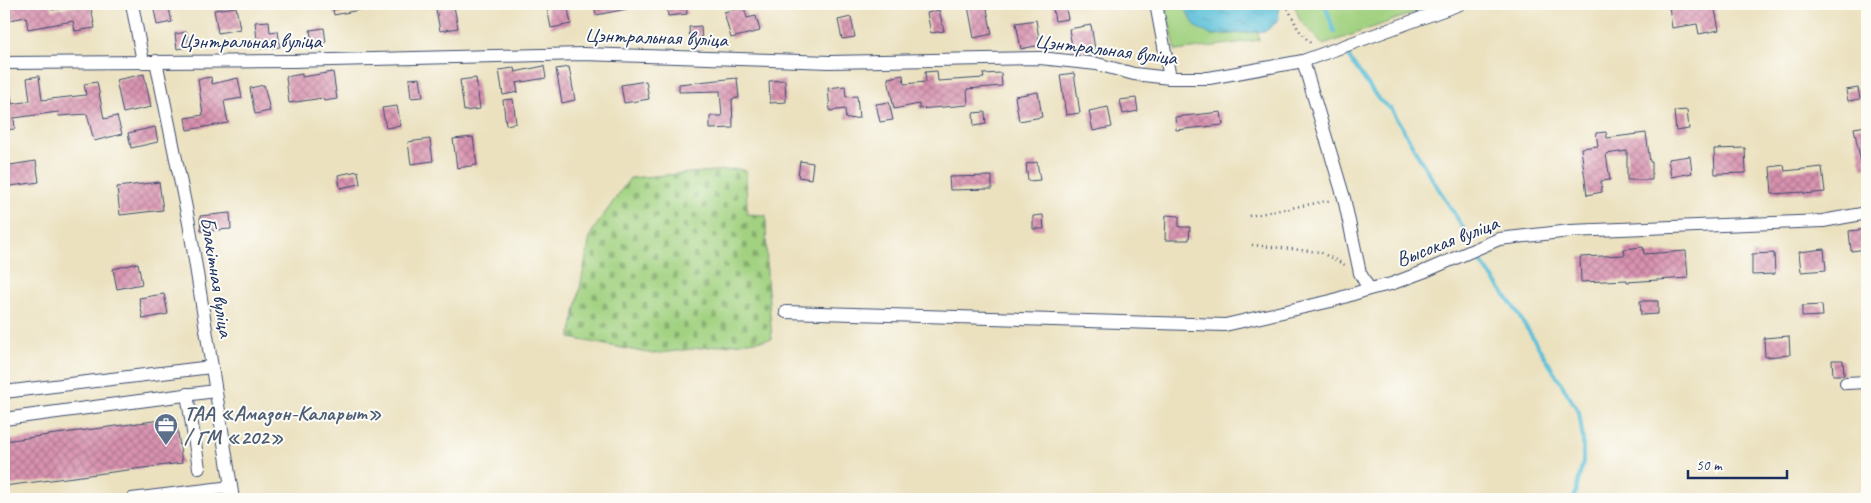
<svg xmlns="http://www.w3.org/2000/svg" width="1871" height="503" viewBox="0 0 1871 503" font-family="Caveat,sans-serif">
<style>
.grass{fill:#a2d281;stroke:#5e8070}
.cemetery{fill:url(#cemetery-stones);stroke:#5e8070}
.water{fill:url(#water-ripples);stroke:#3a779b}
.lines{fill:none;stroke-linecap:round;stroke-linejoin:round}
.stream{stroke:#5abfd8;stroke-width:4}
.building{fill:url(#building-cross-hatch)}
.minor-casing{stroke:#3a4a6d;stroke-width:14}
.path{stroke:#3a4a6d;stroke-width:2.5;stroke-dasharray:1 4;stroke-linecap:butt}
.minor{stroke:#fff;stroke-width:12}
.labels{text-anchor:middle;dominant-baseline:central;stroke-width:4;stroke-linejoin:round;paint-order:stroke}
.street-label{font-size:21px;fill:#1b2f5e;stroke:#fdfcf7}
.service-label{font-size:21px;font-weight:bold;fill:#4e5e75;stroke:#fdfcf7;text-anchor:start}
</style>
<defs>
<pattern id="cemetery-stones" width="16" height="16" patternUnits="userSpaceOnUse" patternTransform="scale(1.25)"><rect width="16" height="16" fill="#a2d281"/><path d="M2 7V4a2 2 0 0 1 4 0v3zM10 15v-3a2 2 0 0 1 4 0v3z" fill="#83ab6d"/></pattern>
<pattern id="water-ripples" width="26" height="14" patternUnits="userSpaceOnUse" patternTransform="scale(1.25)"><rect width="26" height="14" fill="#5abfd8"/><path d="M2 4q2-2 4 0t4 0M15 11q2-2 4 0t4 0" fill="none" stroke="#4a9cb2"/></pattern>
<pattern id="building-cross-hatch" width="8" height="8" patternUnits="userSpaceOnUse" patternTransform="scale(1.25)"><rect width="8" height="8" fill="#d992af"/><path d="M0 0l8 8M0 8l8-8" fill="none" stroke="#af7892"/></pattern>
</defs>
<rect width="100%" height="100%" fill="#fdfcf7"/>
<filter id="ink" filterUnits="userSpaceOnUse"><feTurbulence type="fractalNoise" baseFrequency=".02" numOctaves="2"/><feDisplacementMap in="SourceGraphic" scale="10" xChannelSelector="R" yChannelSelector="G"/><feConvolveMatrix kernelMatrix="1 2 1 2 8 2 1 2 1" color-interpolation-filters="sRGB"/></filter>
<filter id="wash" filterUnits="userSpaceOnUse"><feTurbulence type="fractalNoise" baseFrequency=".0096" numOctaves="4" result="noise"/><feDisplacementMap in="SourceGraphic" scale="20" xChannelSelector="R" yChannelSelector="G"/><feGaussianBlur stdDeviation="1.12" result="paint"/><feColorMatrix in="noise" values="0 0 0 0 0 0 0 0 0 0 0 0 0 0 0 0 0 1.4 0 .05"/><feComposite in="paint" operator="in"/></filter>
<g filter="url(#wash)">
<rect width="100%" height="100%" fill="#ebe1bf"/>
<g class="grass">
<polygon points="1165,4 1182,4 1211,35 1258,32 1259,40 1176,51"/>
<polygon points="1294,4 1439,4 1323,45 1300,20"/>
</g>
<polygon class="cemetery" points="737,169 746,171 747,214 766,215 767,278 772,339 653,354 570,338 591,233 630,178"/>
<polygon class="water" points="1182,4 1280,4 1278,21 1266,31 1211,35 1196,27"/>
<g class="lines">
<g class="stream">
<polyline points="1325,4 1334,32"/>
<polyline points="1347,55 1379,100 1392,110 1426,169 1468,235"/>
<polyline points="1479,259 1513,306 1579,412 1583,439 1583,462 1574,499"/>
</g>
</g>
<g id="blocks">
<g class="building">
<polygon points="4,4 51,4 52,10 76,6 76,4 90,4 95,28 75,31 73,21 28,29 26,17 4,21"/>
<polygon points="153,4 168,4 172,22 157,25"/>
<polygon points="332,4 363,4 364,9 334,15"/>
<polygon points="567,4 571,24 551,28 547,7"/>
<polygon points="594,4 627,4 627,9 596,15"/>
<polygon points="667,4 686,4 687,14 668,16"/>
<polygon points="981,4 986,4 992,34 974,38 968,6"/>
<polygon points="1052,4 1065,4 1068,19 1055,21"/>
<polygon points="1687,4 1714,4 1719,30 1699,34 1697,24 1672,28 1669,6"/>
<polygon points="454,6 458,28 440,31 436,9"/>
<polygon points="236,7 240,29 218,33 214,10"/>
<polygon points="744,7 747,18 756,16 760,31 731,38 724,12"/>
<polygon points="939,10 944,31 931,33 927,13"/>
<polygon points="851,17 855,37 842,39 838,20"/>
<polygon points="1036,20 1040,45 1021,49 1016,23"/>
<polygon points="269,21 270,32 278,31 280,47 258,49 255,22"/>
<polygon points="1091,25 1095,49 1073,52 1069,29"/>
<polygon points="701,26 702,41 690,41 689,27"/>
<polygon points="324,28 326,42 312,44 310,30"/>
<polygon points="187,32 189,47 177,49 175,34"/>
<polygon points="544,66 546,78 516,83 518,92 503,95 499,70 514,68 515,72"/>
<polygon points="569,67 575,100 562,103 556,69"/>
<polygon points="937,71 938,81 984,78 983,74 1001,73 1002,86 967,89 968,105 919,109 919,104 894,109 888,78 903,75 904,84 926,82 925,72"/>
<polygon points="333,72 337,99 324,101 323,98 289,103 286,77 302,74 302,77"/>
<polygon points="1074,73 1080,113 1066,115 1060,75"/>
<polygon points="144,74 151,107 123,113 116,80"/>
<polygon points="39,76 42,100 86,95 84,84 97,82 104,119 117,116 122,134 94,141 87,114 59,116 58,112 14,118 15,129 4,130 4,92 10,91 12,104 30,101 27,78"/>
<polygon points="211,77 212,84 238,78 242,98 224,101 228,123 187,130 185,118 203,115 198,79"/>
<polygon points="420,78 423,97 411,98 409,79"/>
<polygon points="476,78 480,109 464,111 460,80"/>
<polygon points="737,78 739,98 732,99 733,128 710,129 710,116 722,116 720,91 679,92 679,84"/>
<polygon points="785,80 786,102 770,103 769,81"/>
<polygon points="646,81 649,99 624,103 621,85"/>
<polygon points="264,85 270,111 255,114 250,88"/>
<polygon points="845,86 846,97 857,96 859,118 846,119 845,109 830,111 828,88"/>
<polygon points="1858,88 1860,99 1848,101 1846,90"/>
<polygon points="1038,92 1042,117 1019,121 1015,96"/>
<polygon points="1136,98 1138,111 1123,114 1120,100"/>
<polygon points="513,99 516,123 506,125 503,100"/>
<polygon points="889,102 893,120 880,122 876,104"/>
<polygon points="397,106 401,126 386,128 382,108"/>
<polygon points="1108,107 1112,127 1093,131 1089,111"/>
<polygon points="1687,110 1689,129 1676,131 1674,111"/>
<polygon points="985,112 986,124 974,126 973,113"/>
<polygon points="1221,112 1223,125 1176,130 1175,117"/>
<polygon points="1867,126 1867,168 1862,168 1854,128"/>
<polygon points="155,127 158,142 131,148 128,133"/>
<polygon points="1606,132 1607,138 1646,133 1650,162 1652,162 1652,180 1627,180 1627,151 1606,154 1610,180 1601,181 1602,192 1587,195 1581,148 1598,146 1596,133"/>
<polygon points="473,137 477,165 457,168 453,139"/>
<polygon points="430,139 433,161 411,164 408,142"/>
<polygon points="1745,148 1746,173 1715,174 1714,149"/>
<polygon points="1690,156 1692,173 1671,177 1668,159"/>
<polygon points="36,161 39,182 4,187 4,166"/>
<polygon points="800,161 813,163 811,179 798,177"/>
<polygon points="1037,162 1040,180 1028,181 1026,164"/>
<polygon points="1784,165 1785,171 1822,167 1825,192 1804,194 1804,192 1772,194 1770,167"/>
<polygon points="358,171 360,184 340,188 338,175"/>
<polygon points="992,176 992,189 950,190 949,177"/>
<polygon points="159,182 163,210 120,215 117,187"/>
<polygon points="230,213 231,229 201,231 200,216"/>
<polygon points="1043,215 1044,229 1033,229 1033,216"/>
<polygon points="1166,215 1179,216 1179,227 1190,227 1189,240 1165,240"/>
<polygon points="1867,229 1867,249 1851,251 1849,231"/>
<polygon points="1643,247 1644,254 1686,251 1688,278 1627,282 1627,280 1581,282 1580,257 1625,255 1624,249"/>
<polygon points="1824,249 1826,270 1801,272 1799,252"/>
<polygon points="1774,253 1775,274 1752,275 1752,254"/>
<polygon points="138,263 142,284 117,289 113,269"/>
<polygon points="164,294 168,314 143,319 139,298"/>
<polygon points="1640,301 1658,301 1658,314 1641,315"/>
<polygon points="1822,305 1823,316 1802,317 1802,306"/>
<polygon points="1789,336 1790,355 1765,357 1764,338"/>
<polygon points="1832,360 1843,360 1844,375 1833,375"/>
<polygon points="176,418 182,463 4,486 4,441"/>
</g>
</g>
</g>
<g filter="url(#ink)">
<use href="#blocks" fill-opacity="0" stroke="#3a4a6d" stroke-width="1"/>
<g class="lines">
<g class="minor-casing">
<g id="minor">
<polyline points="132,4 143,62"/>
<polyline points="1156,4 1170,78"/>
<polyline points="156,61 189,223 233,499"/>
<polyline points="1303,61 1344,198 1360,273 1369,289 1391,284 1423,272 1499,239 1570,231 1823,221 1867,213"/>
<polyline points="4,63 292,61 583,54 830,62 1040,58 1097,64 1134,74 1170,78 1209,78 1303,61 1460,4"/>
<polyline points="786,312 1225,325 1331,301 1369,289"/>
<polyline points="1846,383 1867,382"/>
<polyline points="4,392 211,367"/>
<polyline points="187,394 199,468"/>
<polyline points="4,419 215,391"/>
<polyline points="132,499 231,487"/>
</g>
</g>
<g class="path">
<polyline points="1286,4 1298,29 1312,45"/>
<polyline points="1249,216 1332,200"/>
<polyline points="1252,245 1320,252 1345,265"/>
</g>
<use href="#minor" class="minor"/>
</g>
</g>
<defs>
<g id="office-pin" transform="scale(1.25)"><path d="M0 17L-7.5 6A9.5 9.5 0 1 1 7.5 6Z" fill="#5c6f8a" stroke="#fdfcf7"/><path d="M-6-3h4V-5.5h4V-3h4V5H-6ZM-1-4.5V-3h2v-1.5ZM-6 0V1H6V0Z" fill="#fff"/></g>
</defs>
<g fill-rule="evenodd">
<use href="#office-pin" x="166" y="425"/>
</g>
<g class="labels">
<g class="street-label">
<text transform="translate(656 37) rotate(2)">Цэнтральная вуліца</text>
<text x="250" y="41">Цэнтральная вуліца</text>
<text transform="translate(1106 49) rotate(7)">Цэнтральная вуліца</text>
<text transform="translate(1447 241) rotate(-21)">Высокая вуліца</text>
<text transform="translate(217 277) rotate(81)">Блакітная вуліца</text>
</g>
<g class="service-label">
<text x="184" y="413">ТАА «Амазон-Каларыт»<tspan x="184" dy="24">/ ГМ «202»</tspan></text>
</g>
</g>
<rect width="1871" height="503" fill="none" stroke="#fdfcf7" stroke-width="20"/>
<path d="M1688 470v8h99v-8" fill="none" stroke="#1b2f5e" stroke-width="2.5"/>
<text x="1696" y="470" font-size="15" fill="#1b2f5e" stroke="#fdfcf7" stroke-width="4" paint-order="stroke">50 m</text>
</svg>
